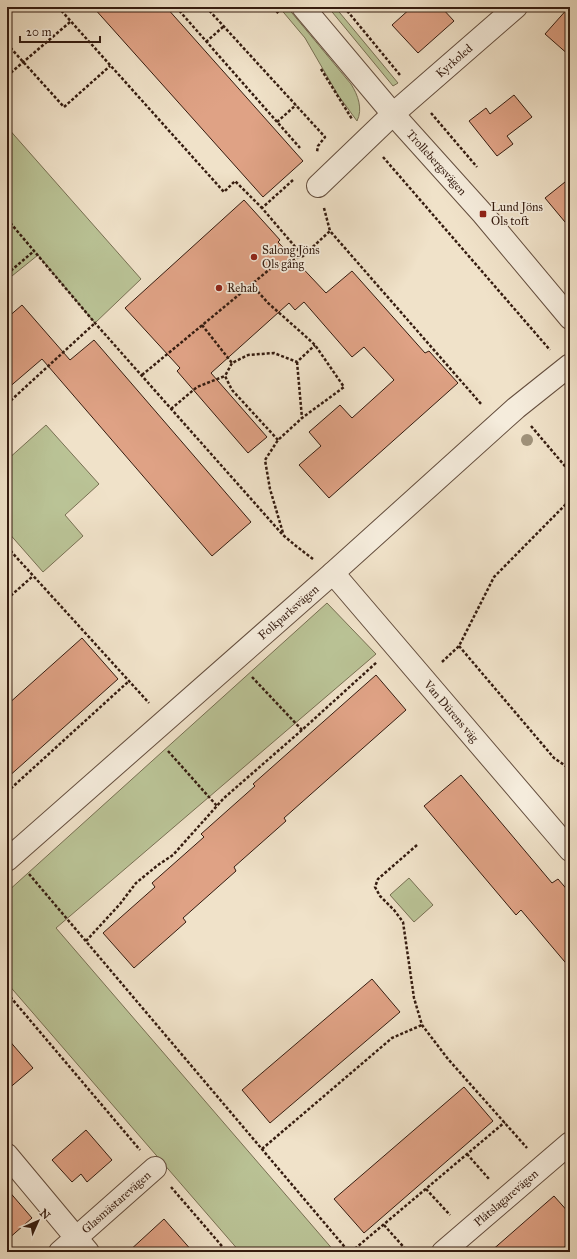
<svg xmlns="http://www.w3.org/2000/svg" width="577" height="1259" viewBox="0 0 577 1259" font-family="'IM FELL Great Primer',serif">
<style>
.green{fill:#bac396;stroke:#787053}
.building{fill:#dfa285;stroke:#351c10}
.lines{fill:none;stroke-linecap:round;stroke-linejoin:round}
.minor-casing{stroke:#644e3e;stroke-width:24}
.path{stroke:#351c10;stroke-width:2.5;stroke-dasharray:3 2;stroke-linecap:butt}
.minor{stroke:#f5ecdc;stroke-width:22}
.tree{fill:#9f9179}
.poi-dot{fill:#8f2418;stroke:#f5ecdc;stroke-width:1.5}
.labels{text-anchor:middle;dominant-baseline:central;stroke-width:3.5;stroke-linejoin:round;paint-order:stroke}
.street-label{font-size:12px;fill:#351c10;stroke:#f5ecdc}
.poi-label{font-size:12px;fill:#351c10;stroke:#f5ecdc;text-anchor:start}
</style>
<rect width="100%" height="100%" fill="#f0e2c9"/>
<filter id="stains"><feTurbulence type="fractalNoise" baseFrequency=".005" numOctaves="4"/><feColorMatrix values="0 0 0 0 .2 0 0 0 0 .09 0 0 0 0 .02 0 0 0 .5 -.17"/></filter>
<radialGradient id="worn" r=".72"><stop offset=".6" stop-color="#630" stop-opacity="0"/><stop offset="1" stop-color="#630" stop-opacity=".3"/></radialGradient>
<g class="green">
<path d="M279,7h8l64,77c7,11 12,25 6,37l-19,-26 -33,-57z"/>
<polygon points="328,7 335,7 398,83 393,86"/>
<polygon points="7,127 141,279 95,323 38,255 7,280"/>
<polygon points="46,425 99,484 65,515 83,536 43,572 7,531 7,460"/>
<polygon points="327,603 376,654 56,928 335,1252 240,1252 7,983 7,892"/>
<polygon points="409,878 433,905 414,922 390,895"/>
</g>
<g class="building">
<polygon points="93,7 166,7 303,161 263,197"/>
<polygon points="412,7 441,7 454,21 418,53 392,25"/>
<polygon points="569,7 570,7 570,56 545,34"/>
<polygon points="514,95 532,117 507,136 513,144 497,156 469,121 486,108 490,114"/>
<polygon points="570,178 570,228 545,198"/>
<polygon points="244,200 280,240 278,242 326,293 352,271 425,353 429,351 458,383 329,498 299,465 321,446 309,432 340,405 352,418 394,380 364,347 352,357 304,302 295,310 289,303 211,373 267,437 248,453 177,371 180,368 125,308"/>
<polygon points="22,305 70,360 94,340 251,522 212,556 42,359 7,389 7,318"/>
<polygon points="82,638 118,679 7,778 7,705"/>
<polygon points="376,675 406,710 284,818 286,821 234,867 236,871 183,918 186,922 134,968 103,933 155,887 152,883 204,837 201,834 255,786 253,784"/>
<polygon points="461,775 552,883 558,879 570,893 570,968 521,910 516,915 424,806"/>
<polygon points="372,979 400,1012 270,1123 242,1090"/>
<polygon points="7,1038 33,1068 7,1090"/>
<polygon points="464,1087 493,1121 364,1233 334,1199"/>
<polygon points="86,1130 112,1160 87,1182 81,1174 72,1182 52,1160"/>
<polygon points="7,1189 32,1218 7,1240"/>
<polygon points="554,1196 570,1214 570,1242 559,1252 490,1252"/>
<polygon points="164,1219 193,1252 128,1252"/>
</g>
<g class="lines">
<g class="minor-casing">
<g id="minor">
<path id="s1" d="M303,7l90,107 90,100 87,104"/>
<path id="s2" d="M318,186l75,-72 123,-107"/>
<path id="s3" d="M333,573l237,277"/>
<path id="s4" d="M7,860l326,-287 183,-165 54,-43"/>
<polyline points="7,1155 88,1252"/>
<path id="s5" d="M60,1252l95,-84"/>
<path id="s6" d="M443,1252l127,-109"/>
</g>
</g>
<g class="path">
<polyline points="58,7 224,192 235,181 262,208"/>
<polyline points="176,7 300,148"/>
<polyline points="206,7 325,137 318,146 317,152"/>
<polyline points="273,7 279,14"/>
<polyline points="344,7 400,75"/>
<polyline points="206,42 224,26"/>
<polyline points="7,44 64,107 110,66"/>
<polyline points="321,69 352,119"/>
<polyline points="7,76 70,22"/>
<polyline points="431,113 477,167"/>
<polyline points="277,122 296,105"/>
<polyline points="383,157 550,350"/>
<polyline points="293,180 262,208 303,256"/>
<polyline points="324,208 330,231"/>
<polyline points="7,219 95,323 283,535 296,546 313,559"/>
<polyline points="7,274 34,251"/>
<polyline points="251,284 268,303 303,334 315,345 344,387 302,418 278,440 265,460 270,489 283,533"/>
<polyline points="202,325 232,363"/>
<polyline points="297,362 302,418"/>
<polyline points="142,375 270,269 285,262 303,256 330,231 482,405"/>
<polyline points="7,404 95,323"/>
<polyline points="171,409 197,387 225,376"/>
<polyline points="531,426 570,472"/>
<polyline points="278,440 232,390 225,376 232,363 248,355 274,353 297,362 315,345"/>
<polyline points="7,547 149,703"/>
<polyline points="7,599 33,576"/>
<polyline points="459,646 554,758 570,769"/>
<polyline points="442,662 459,646 494,577 570,500"/>
<polyline points="252,677 302,730"/>
<polyline points="168,751 217,806"/>
<polyline points="7,792 129,681"/>
<polyline points="417,845 378,879 375,887 380,896 394,910 403,922 414,998 422,1025 448,1059 527,1148"/>
<polyline points="29,874 349,1252"/>
<polyline points="86,941 120,904 136,883 158,865 173,855 224,798 302,730 377,662"/>
<polyline points="7,993 140,1150"/>
<polyline points="262,1149 392,1038 422,1025"/>
<polyline points="467,1154 489,1179"/>
<polyline points="171,1187 227,1252"/>
<polyline points="426,1189 450,1215"/>
<polyline points="384,1225 408,1252"/>
<polyline points="351,1252 505,1122"/>
</g>
<use href="#minor" class="minor"/>
</g>
<circle class="tree" cx="527" cy="440" r="6"/>
<g class="poi-dot">
<rect x="479" y="210" width="8" height="8" rx="2"/>
<circle cx="254" cy="257" r="4"/>
<circle cx="219" cy="288" r="4"/>
</g>
<g class="labels">
<g class="street-label">
<text stroke="none"><textPath href="#s2" startOffset="185">Kyrkoled</textPath></text>
<text stroke="none"><textPath href="#s1" startOffset="205">Trollebergsvägen</textPath></text>
<text stroke="none"><textPath href="#s4" startOffset="375">Folkparksvägen</textPath></text>
<text stroke="none"><textPath href="#s3" startOffset="182">Van Dürens väg</textPath></text>
<text stroke="none"><textPath href="#s6" startOffset="83">Plåtslagarevägen</textPath></text>
<text stroke="none"><textPath href="#s5" startOffset="75">Glasmästarevägen</textPath></text>
</g>
<g class="poi-label">
<text x="491" y="207">Lund Jöns<tspan x="491" dy="14">Ols toft</tspan></text>
<text x="262" y="250">Salong Jöns<tspan x="262" dy="14">Ols gång</tspan></text>
<text x="227" y="288">Rehab</text>
</g>
</g>
<rect width="577" height="1259" fill="none" stroke="#f0e2c9" stroke-width="24"/>
<rect x="8" y="8" width="561" height="1243" fill="none" stroke="#351c10" stroke-width="2"/>
<rect x="12" y="12" width="553" height="1235" fill="none" stroke="#351c10"/>
<g transform="translate(38 1221) rotate(45)" stroke="#f5ecdc" stroke-width="3" paint-order="stroke">
<path d="M0-3L7 15L0 10L-7 15Z" fill="#351c10"/>
<text y="-6" font-size="11" font-weight="bold" text-anchor="middle" fill="#351c10">N</text>
</g>
<path d="M20 36v6h80v-6" fill="none" stroke="#351c10" stroke-width="2"/>
<text x="26" y="36" font-size="12" fill="#351c10" stroke="#f5ecdc" stroke-width="3" paint-order="stroke">20 m</text>
<rect width="100%" height="100%" filter="url(#stains)"/>
<rect width="100%" height="100%" fill="url(#worn)"/>
</svg>
